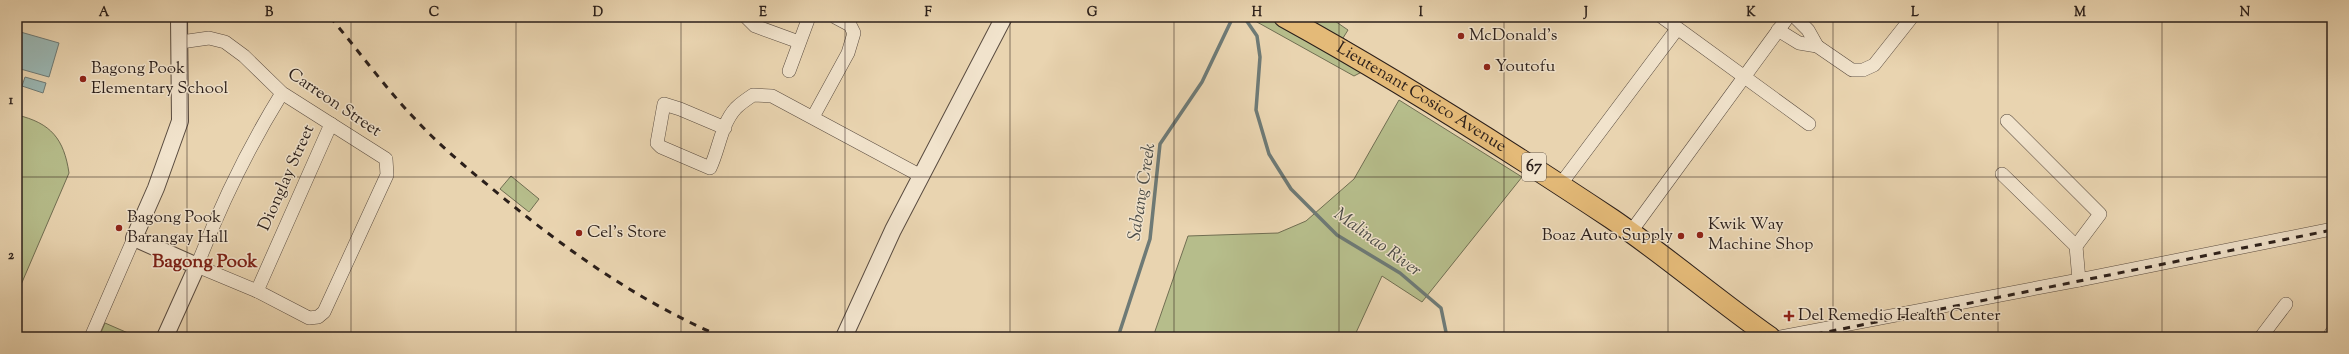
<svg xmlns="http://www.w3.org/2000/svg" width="2349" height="354" viewBox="0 0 2349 354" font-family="'Sorts Mill Goudy',serif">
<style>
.green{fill:#b6bd8b;stroke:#706e52}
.water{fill:#9ab7b4;stroke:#6e7a76}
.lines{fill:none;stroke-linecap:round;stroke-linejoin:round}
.stream{stroke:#6e7a76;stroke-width:3.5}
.minor-casing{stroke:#5a4c40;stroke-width:14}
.tertiary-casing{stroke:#5a4c40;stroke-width:18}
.primary-casing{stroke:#2b1f1a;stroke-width:22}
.minor{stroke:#f1e3cc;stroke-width:13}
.tertiary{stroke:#f1e3cc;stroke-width:16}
.primary{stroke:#e4ba78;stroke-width:20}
.rail{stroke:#2b1f1a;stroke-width:3;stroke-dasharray:7 7;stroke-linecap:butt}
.grid{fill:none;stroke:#2b1f1a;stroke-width:1;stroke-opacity:0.55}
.poi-dot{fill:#8f2418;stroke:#f1e3cc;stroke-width:1.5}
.labels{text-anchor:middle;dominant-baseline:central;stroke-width:3;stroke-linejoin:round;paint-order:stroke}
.shield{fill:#f1e3cc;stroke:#665a4f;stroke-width:1}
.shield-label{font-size:16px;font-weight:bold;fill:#2b1f1a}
.poi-label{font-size:17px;fill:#2b1f1a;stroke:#f1e3cc;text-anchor:start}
.street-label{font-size:17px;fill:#2b1f1a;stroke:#f1e3cc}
.water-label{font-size:18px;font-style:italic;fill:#4c4d48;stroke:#f1e3cc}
.quarter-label{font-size:19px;font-weight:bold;fill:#7a1f14;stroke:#f1e3cc}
.neatline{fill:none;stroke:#2b1f1a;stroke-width:1.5}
.grid-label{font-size:13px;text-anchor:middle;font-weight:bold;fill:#2b1f1a}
</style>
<rect width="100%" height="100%" fill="#e9d4b0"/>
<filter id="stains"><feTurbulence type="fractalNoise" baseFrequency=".005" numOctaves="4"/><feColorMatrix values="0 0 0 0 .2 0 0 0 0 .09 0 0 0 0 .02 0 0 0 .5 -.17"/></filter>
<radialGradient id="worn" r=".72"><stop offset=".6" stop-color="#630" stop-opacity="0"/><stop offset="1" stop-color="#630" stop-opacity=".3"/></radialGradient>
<g class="green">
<polygon points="1248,17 1329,17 1348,30 1343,38 1381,62 1354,76"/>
<polygon points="1399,100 1522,177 1422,302 1382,276 1354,337 1153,337 1188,236 1278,233 1306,221 1354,179"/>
<path d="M17,115c34,8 47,24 52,58l-52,121z"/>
<polygon points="511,176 539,199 529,212 500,189"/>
<polygon points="105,323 128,333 127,337 99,337"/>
</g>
<g class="water">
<polygon points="17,31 59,43 49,77 17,68"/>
<polygon points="25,77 46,83 43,93 22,86"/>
</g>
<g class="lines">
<g class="stream">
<polyline points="1244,17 1257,36 1260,57 1256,110 1269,154 1291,189 1337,235 1400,273 1441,308 1447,337"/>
<polyline points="1118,337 1150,239 1160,144 1202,82 1233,17"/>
</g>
<g class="minor-casing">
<g id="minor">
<polyline points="746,17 755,26 799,42"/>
<polyline points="1662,17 1809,124"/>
<polyline points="1795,17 1808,30 1817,46"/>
<polyline points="1778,30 1799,43 1817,46 1852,70 1863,70 1874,65 1912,17"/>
<path d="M181,42l28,-4 16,4 19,14 38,37 104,66 1,16 -63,137 -6,5 -9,1 -52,-27 -60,-25c23,-60 51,-118 85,-173"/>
<polyline points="789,71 809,17"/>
<polyline points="813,117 848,53 854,33 850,25 835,17"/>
<polyline points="2007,121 2100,214 2076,246"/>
<path d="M725,128l-45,-19 -16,-5 -7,39 4,4 49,21c9,-18 11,-44 26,-60 5,-5 11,-9 17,-13l19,1 149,80"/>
<polyline points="2002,174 2076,246 2079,280"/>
<polyline points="1560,185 1677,29"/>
<polyline points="1630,233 1788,17"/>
<polyline points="257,291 331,124"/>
<polyline points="91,337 134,238"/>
<polyline points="1781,337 2079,280 2332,229"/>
<polyline points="2261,337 2286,304"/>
<polyline points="2329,337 2332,332"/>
</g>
</g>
<g class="tertiary-casing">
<g id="tertiary">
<polyline points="165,337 197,266 134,238 156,188 180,121 179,17"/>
<polyline points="844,337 893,230 1004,17"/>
</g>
</g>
<g class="primary-casing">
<g id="primary">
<path id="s1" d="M1284,17c113,62 221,131 328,202 54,37 104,80 158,118"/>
</g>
</g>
<use href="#minor" class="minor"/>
<use href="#tertiary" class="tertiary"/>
<use href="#primary" class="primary"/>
<g class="rail">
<path d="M330,17c29,34 56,72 87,104 26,28 55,51 84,75 68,56 139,106 221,141"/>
<polyline points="1802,337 2332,230"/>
</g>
</g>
<path class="grid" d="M187,17v320M351,17v320M516,17v320M681,17v320M845,17v320M1010,17v320M1174,17v320M1339,17v320M1504,17v320M1668,17v320M1833,17v320M1998,17v320M2162,17v320M17,177h2315"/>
<g class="poi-dot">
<circle cx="1461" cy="36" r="4"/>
<circle cx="1487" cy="67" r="4"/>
<circle cx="83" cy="79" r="4"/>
<circle cx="119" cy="228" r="4"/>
<circle cx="579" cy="233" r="4"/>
<circle cx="1700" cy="235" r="4"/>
<circle cx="1681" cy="236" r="4"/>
<path d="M1787 310h4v4h4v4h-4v4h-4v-4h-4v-4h4z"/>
</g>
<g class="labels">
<rect class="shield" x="1522" y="153" width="24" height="28" rx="3"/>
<g class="shield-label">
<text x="1534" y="167">67</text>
</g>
<g class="poi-label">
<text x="1469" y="36">McDonald's</text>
<text x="1495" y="67">Youtofu</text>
<text x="91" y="69">Bagong Pook<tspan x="91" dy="20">Elementary School</tspan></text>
<text x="127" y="218">Bagong Pook<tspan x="127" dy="20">Barangay Hall</tspan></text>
<text x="1708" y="225">Kwik Way<tspan x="1708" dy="20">Machine Shop</tspan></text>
<text x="587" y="233">Cel's Store</text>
<text x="1673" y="236" text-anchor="end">Boaz Auto Supply</text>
<text x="1798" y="316">Del Remedio Health Center</text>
</g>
<g class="street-label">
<text stroke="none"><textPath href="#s1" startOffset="159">Lieutenant Cosico Avenue</textPath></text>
<text transform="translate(334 103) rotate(34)">Carreon Street</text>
<text transform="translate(287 178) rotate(-66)">Dionglay Street</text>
</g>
<g class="water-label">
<text transform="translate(1143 192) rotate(-81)">Sabang Creek</text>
<text transform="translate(1377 243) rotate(36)">Malinao River</text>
</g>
<g class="quarter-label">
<text x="205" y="262">Bagong Pook</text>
</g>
</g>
<rect width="2349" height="354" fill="none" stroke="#e9d4b0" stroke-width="44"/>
<rect x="22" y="22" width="2305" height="310" class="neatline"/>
<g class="grid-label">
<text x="104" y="16">A</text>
<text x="269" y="16">B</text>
<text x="434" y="16">C</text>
<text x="598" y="16">D</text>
<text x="763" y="16">E</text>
<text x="928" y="16">F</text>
<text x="1092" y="16">G</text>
<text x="1257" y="16">H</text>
<text x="1421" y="16">I</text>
<text x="1586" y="16">J</text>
<text x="1751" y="16">K</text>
<text x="1915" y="16">L</text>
<text x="2080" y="16">M</text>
<text x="2245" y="16">N</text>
<text x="11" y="104">1</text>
<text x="11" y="259">2</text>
</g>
<rect width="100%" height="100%" filter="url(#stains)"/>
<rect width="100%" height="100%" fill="url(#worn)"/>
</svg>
